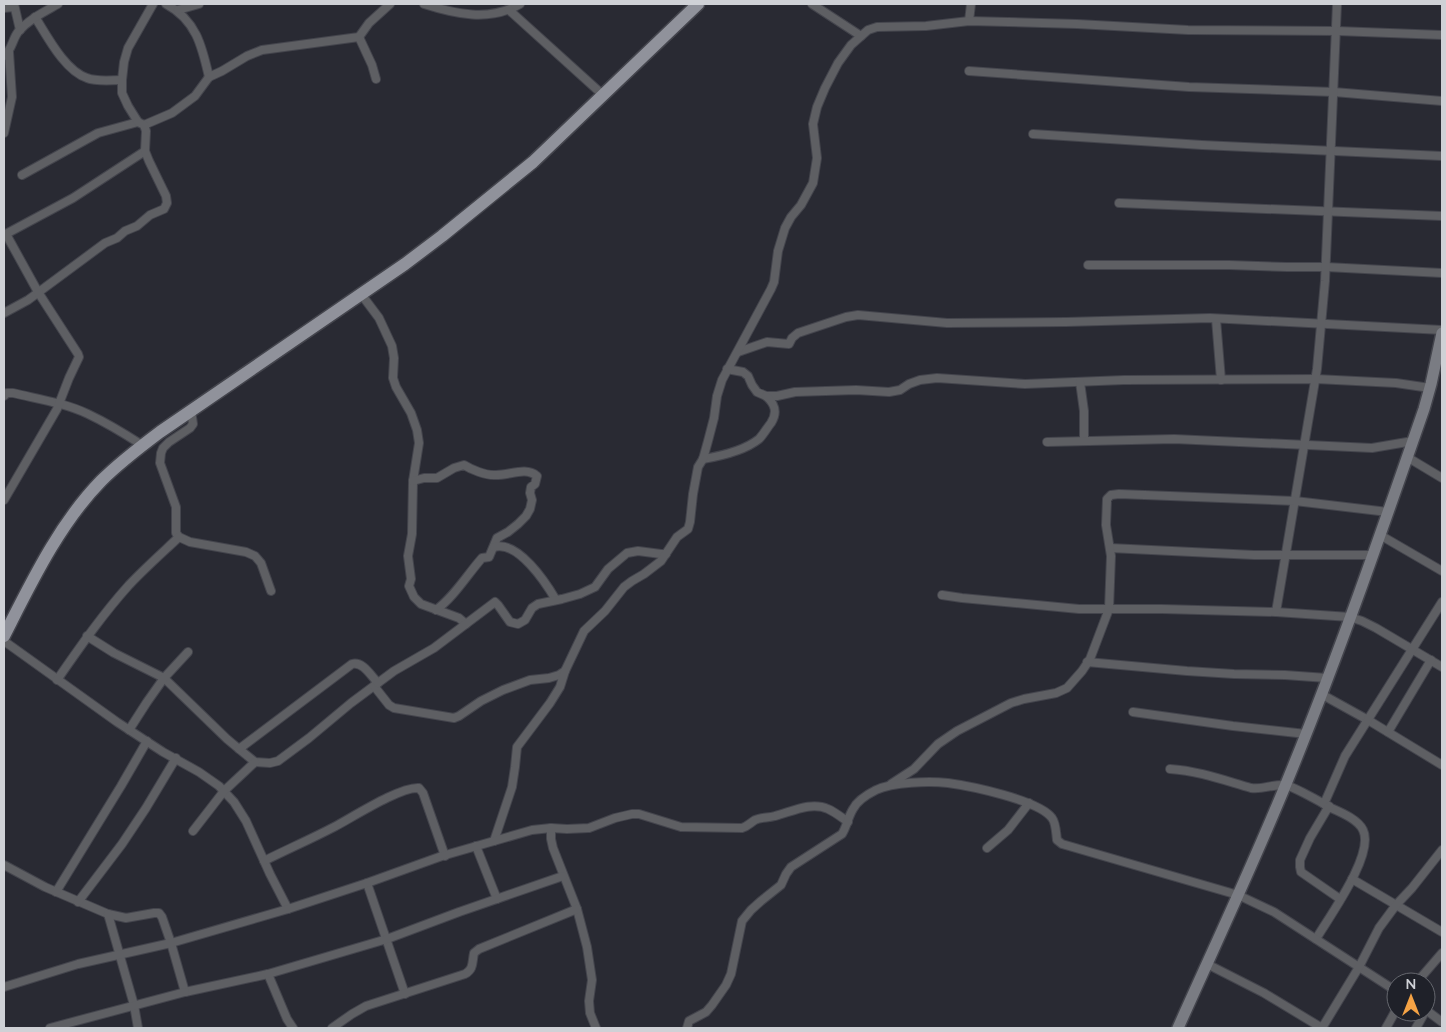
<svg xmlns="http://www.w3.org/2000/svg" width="1446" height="1032" viewBox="0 0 1446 1032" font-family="Lato,sans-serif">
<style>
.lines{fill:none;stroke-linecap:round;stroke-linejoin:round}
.street-casing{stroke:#44454d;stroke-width:10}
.secondary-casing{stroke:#44454d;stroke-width:14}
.primary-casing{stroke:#44454d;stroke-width:15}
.street{stroke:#5e5f63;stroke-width:8}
.secondary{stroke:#7a7c83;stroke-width:11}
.primary{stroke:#90929b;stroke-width:12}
</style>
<rect width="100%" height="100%" fill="#292a33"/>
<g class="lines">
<g class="street-casing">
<g id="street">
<polyline points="14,4 20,30"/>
<path d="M166,4c30,16 36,42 43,73"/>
<path d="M424,4c31,10 66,18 96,0"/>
<polyline points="812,4 861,36"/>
<polyline points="4,8 14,7"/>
<polyline points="178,10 199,4"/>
<polyline points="509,10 603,95"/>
<path d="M35,17c12,19 30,54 52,61 10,4 24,2 35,2"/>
<polyline points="969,21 971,4"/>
<polyline points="359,37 372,65 376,79"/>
<path d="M4,56c8,-6 8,-16 14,-24 11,-13 26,-20 40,-28"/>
<polyline points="969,71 1189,87 1334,92 1442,101"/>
<polyline points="144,125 172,113 195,96 209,77 222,71 247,56 262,50 359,37 369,23 390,4"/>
<polyline points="4,133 12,97 9,52"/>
<polyline points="1033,134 1202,145 1442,156"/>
<polyline points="22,175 98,133 138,122"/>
<polyline points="1119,203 1442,216"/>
<polyline points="4,235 73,198 145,151"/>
<polyline points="1088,265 1229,265 1287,267 1326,267 1442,273"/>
<polyline points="361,294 379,318 392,346 394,358 393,378 396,387 411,413 417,430 419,443 413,481 412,534 408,556 411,579 409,586 414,597 421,604 459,618 466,624"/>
<polyline points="4,313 28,300 105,243 117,238 125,231 137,226 150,215 164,209 167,203 166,196 149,161 145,151 146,131 144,125 138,122 128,106 122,93 122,80 124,62 128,48 153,4"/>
<polyline points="1216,319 1221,380"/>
<polyline points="738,352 767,342 789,344 792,338 798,333 846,317 858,315 947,323 1066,322 1210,318 1442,330"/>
<polyline points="727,369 743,372 748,376 752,385 757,392 766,396 777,396 795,392 856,390 889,392 900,390 909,384 920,380 937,378 1025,384 1124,380 1316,379 1396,383 1430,388"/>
<polyline points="1080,382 1084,411 1084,441"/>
<path d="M4,396l3,-3h6c25,6 52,10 75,21 19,9 37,20 54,31"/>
<polyline points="191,410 193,424 190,428 169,442 163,448 161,453 160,463 176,507 176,533 179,537 190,542 246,552 255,556 261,563 271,591"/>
<polyline points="1047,442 1174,439 1372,448 1413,441"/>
<polyline points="1407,457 1442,478"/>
<path d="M703,459c18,-3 41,-8 56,-20 4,-4 8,-11 12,-16 7,-11 4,-19 -5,-27"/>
<path d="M413,481l11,-3h13l17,-10 10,-3c8,5 21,10 30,10 15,1 31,-9 43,1l-2,8 -4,3 -1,6 2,7 -2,9 -4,7 -8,8 -10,8 -11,6 -8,19 -7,1c-15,17 -28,39 -46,52"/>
<polyline points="4,500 57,409 69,378 79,357 78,354 38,292 6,234"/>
<polyline points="1380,535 1442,571"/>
<path d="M494,547c24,-7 52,36 62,53"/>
<polyline points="1110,548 1254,555 1372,555"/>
<polyline points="942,595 962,598 1079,609 1162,609 1276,612 1350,617 1362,621 1376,628 1442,667"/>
<polyline points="1276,612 1317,369 1325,281 1337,4"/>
<polyline points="87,636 114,653 164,678 227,739 239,749 255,762 270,763 278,761 309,738 351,703 394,671 434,648 495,602 498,605 510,622 518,624 525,620 532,608 538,604 562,599 580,594 595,587 608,569 627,553 638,551 661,554 666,554"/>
<polyline points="4,641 117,722 163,752 199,772 219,786 234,802 246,821 270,874 288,909"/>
<polyline points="1087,662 1187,671 1234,674 1285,675 1327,678"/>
<path d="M57,680c23,-33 45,-65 72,-95 16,-17 33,-32 50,-48"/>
<polyline points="374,686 389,705 394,708 454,718 459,716 481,701 503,690 530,680 549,678 559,675 565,671"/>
<polyline points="1321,694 1368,720 1442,765"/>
<polyline points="1133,712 1233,726 1306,734"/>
<polyline points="129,730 147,702 164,678 188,652"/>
<polyline points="1388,732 1431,660"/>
<path d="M239,749l113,-85c11,-3 19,12 26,19"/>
<path d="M1170,769c29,2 53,11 81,19 11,2 22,-4 34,-3 7,1 36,17 44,22 11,5 29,12 34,23 12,24 -34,87 -47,109"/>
<polyline points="891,784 914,769 938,744 957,731 1011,703 1024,699 1056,693 1067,688 1082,671 1090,659 1109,609 1111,556 1106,525 1107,499 1111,495 1119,494 1295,501 1388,512"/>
<polyline points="1324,804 1345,756 1442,602"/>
<polyline points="1329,806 1310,838 1300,860 1300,867 1301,872 1340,899"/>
<polyline points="551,828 551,839 553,848 577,909 587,947 592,980 589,1001 590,1013 596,1028"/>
<polyline points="193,831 224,791 255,762"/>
<polyline points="494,841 512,787 515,767 517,747 550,703 560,687 565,671 584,631 605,611 624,587 632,581 644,574 661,561 677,537 688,529 690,522 693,494 698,467 703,459 708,441 714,418 717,396 722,380 771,289 774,282 778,251 785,228 791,217 801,205 813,183 817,158 813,124 817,107 825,88 838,63 851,45 868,30 877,27 926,26 969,21 1077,24 1188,30 1337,31 1442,35"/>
<polyline points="476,846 497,899"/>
<polyline points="987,848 1008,830 1029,803"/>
<path d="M264,861c24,-12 47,-22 70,-34 19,-10 67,-41 85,-39l4,5 22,63"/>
<polyline points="4,865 45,887 108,914 126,918 154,913 159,913 162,917 171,943 185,992 268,974 287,1019 293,1028"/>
<polyline points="1352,879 1442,932"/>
<polyline points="367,883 405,994"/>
<polyline points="56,892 121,786 147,741"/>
<polyline points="78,902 122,844 146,808 176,758"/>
<polyline points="108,914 134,1005 138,1028"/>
<polyline points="1207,964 1264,993 1322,1028"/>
<polyline points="268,974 387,939 459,912 563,876"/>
<polyline points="1417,982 1442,953"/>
<path d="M4,987l74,-23 93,-21 117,-34 79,-26 75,-27 90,-26 19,-2 16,1 22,-1 26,-10 17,-4h7l42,13 61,1c6,-2 8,-5 13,-8 6,-3 13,-2 20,-4 16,-4 36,-15 53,-7 7,3 13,8 20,13"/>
<polyline points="1426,1010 1442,1022"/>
<polyline points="50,1028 185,992"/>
<path d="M332,1028l20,-14 14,-8 99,-32c9,-5 7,-12 9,-21l5,-4 98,-40"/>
<path d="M687,1028l2,-7 17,-9 6,-7 14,-20 5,-11 11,-53 9,-11 10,-9 20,-16 5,-11 5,-7 51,-33c5,-8 6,-17 11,-25 4,-8 15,-15 23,-19 17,-8 53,-9 72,-7 22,3 91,17 104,35 4,5 4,15 5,22l5,4 176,51 36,17 122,79"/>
<polyline points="1322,1028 1359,967 1379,928 1396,905 1412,888 1442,850"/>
<polyline points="1386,1028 1396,1010"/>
<polyline points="1416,1028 1425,1012"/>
</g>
</g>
<g class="secondary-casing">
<path id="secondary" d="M1178,1028c37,-83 76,-165 110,-249 50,-122 93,-246 136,-370l7,-25 11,-51"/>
</g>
<g class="primary-casing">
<path id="primary" d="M4,636c27,-53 55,-112 97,-155 18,-18 39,-34 59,-49l245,-168 37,-28 91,-74 165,-158"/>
</g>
<use href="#street" class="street"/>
<use href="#secondary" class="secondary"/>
<use href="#primary" class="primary"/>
</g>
<rect width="1446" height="1032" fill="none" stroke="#cfd1d6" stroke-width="10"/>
<g transform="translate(1411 997)"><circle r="24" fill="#1f2129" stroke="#65676e"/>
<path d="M0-4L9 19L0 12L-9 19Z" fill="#f5a345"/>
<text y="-8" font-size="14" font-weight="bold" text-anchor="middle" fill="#cfd1d6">N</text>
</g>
</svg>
